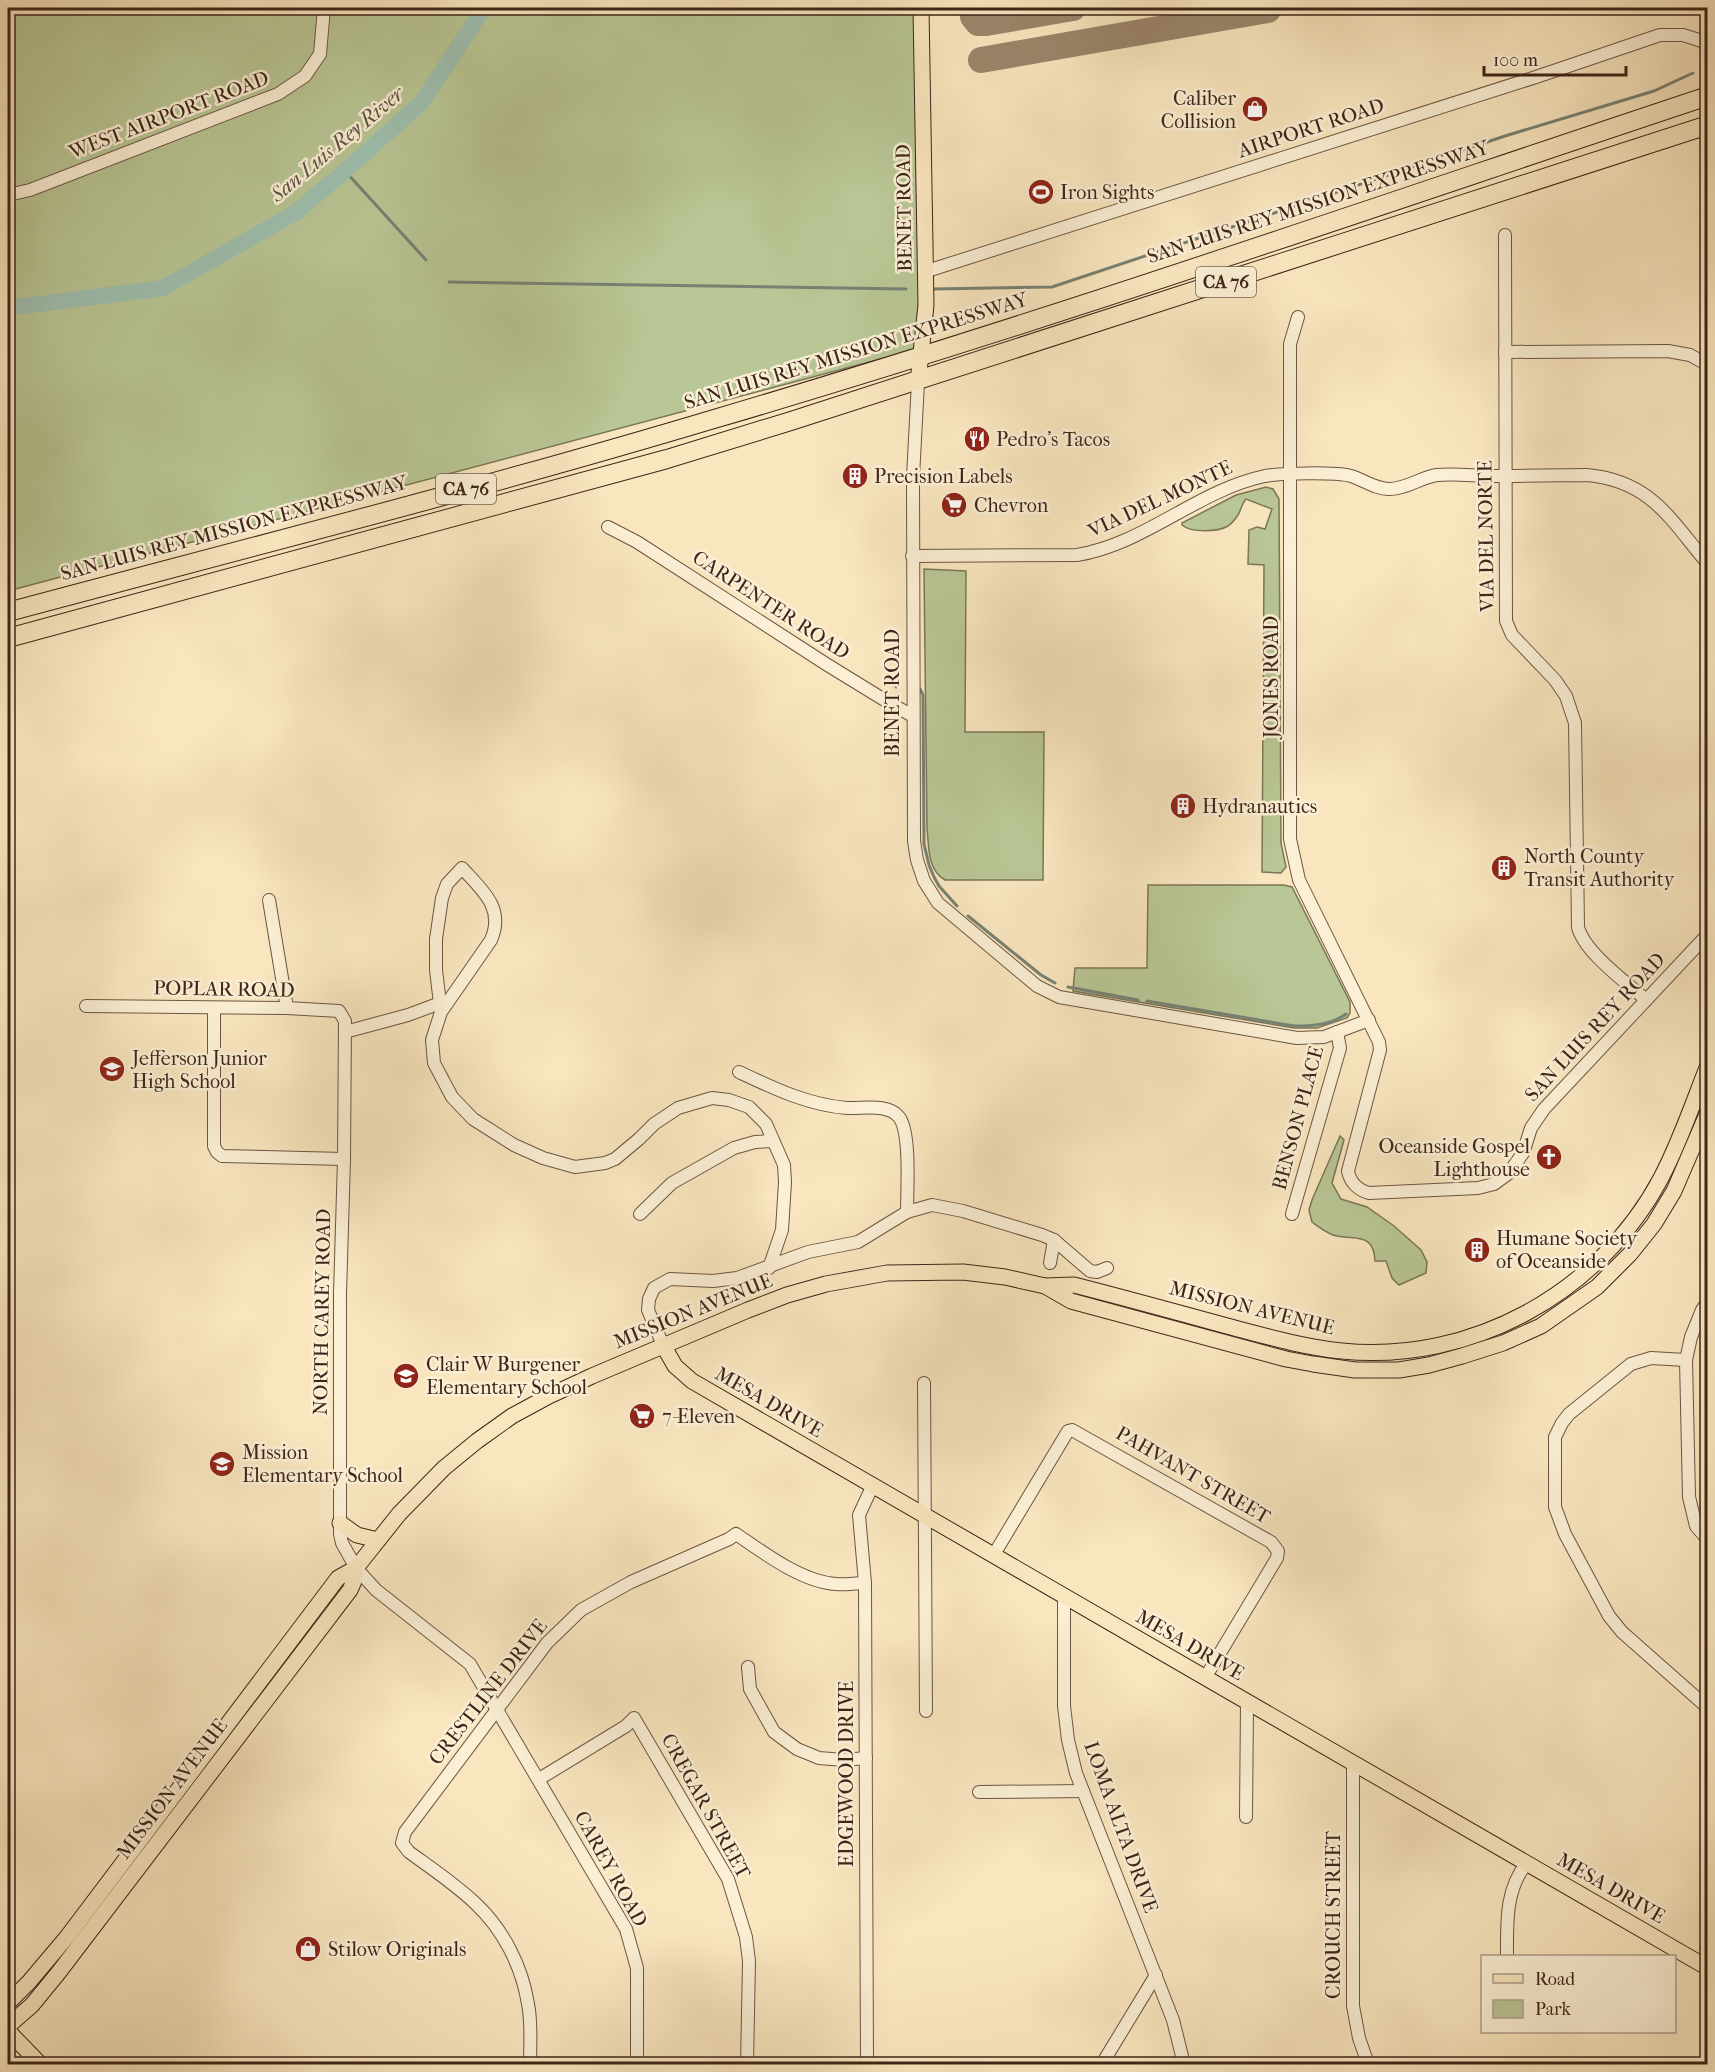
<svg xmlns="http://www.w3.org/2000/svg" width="1715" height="2072" viewBox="0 0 1715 2072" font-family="'IM FELL French Canon',serif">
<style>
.green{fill:#b9c695;stroke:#7b7657;stroke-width:1.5}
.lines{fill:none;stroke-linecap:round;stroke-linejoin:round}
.stream{stroke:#778273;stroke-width:3}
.river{stroke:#9ec0af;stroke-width:16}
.taxiway{stroke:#9b866c;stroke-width:26}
.minor-casing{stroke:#6c5542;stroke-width:14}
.major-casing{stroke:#3d2519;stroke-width:17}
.highway-casing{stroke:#3d2519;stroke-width:20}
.minor{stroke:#fbefd5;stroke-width:12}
.major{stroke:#f9e6bf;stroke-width:15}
.highway{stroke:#f9e6bf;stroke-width:18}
.labels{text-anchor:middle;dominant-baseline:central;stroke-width:5;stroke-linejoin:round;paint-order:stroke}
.shield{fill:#fbefd5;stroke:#766251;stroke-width:1.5}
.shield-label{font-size:18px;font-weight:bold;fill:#3d2519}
.poi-label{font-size:20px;fill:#3d2519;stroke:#fbefd5;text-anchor:start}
.street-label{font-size:20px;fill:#3d2519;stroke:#fbefd5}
.water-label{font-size:21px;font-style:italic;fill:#5a5446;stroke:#fbefd5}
</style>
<rect width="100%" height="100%" fill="#f9e6bf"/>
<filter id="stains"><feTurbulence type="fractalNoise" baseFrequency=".00333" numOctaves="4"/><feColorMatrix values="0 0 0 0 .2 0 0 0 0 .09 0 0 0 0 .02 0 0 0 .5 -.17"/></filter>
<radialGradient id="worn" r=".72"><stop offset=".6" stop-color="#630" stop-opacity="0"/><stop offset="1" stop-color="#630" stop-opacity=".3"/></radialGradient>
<g class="green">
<polygon points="8,8 921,8 922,348 8,591"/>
<path d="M1266,487l7,2 6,10 2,344 5,24 -5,6 -19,-1 2,-307 -16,-1 1,-34 8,-3 8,2 7,-20 -26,-10c-4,4 -5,11 -8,16 -2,3 -7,9 -10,11 -10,6 -37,7 -46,-1v-2l54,-28z"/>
<path d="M924,569l42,2 -1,161h79l-1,148h-98c-18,-10 -16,-34 -18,-52z"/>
<polygon points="1148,885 1284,885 1292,887 1350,1002 1350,1013 1347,1018 1317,1028 1294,1028 1073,991 1075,968 1147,968"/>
<path d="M1340,1136l4,4 -12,43 9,16 26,8 27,19 27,24 6,12 -1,11 -27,12 -7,-7 -6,-17h-11c-1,-28 -18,-21 -38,-25 -8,-1 -18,-9 -25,-14l-3,-12 3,-10z"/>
</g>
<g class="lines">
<g class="stream">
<polyline points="345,171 426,260"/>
<polyline points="449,282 906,289"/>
<polyline points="934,289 1052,287 1505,136 1654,91 1693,73"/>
<polyline points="886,668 891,672 890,679 895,684 896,687"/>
<polyline points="920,689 923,695 924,844 929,865 934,877 939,886 957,906"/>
<polyline points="968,916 1041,975 1055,983"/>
<polyline points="1068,987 1138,1000"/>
<path d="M1147,1001l147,25c18,0 37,-1 52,-12"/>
</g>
<polyline class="river" points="8,308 163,288 295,213 345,171 421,103 484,8"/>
<g class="taxiway">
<polyline points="972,8 973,17 978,23 986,23 1073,8"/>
<polyline points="981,60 1268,10"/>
</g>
<g class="minor-casing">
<g id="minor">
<polyline points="8,195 30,190 278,94 305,76 320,54 324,8"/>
<path d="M1505,235l1,386 6,14 43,45 11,16 9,27 3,204c6,25 48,55 68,73"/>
<polyline points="927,271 1536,77 1660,35 1683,35 1708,43"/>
<path d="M1298,317l-8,27v495l9,41 80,162 1,8 -32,121c2,11 10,19 21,22l109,-5 16,-4 15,-11 14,-20 8,-25 13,-19 164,-175"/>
<polyline points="1505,352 1668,351 1690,355 1708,365"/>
<polyline points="918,382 913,477 914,841 917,860 924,881 938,903 1037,986 1059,997 1297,1038 1324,1037 1369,1020"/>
<polyline points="608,527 637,542 826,664 891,704 913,716"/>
<path d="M912,556l165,-1c68,-11 121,-65 188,-79 17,-3 70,-4 86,0 13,4 24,13 38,13 18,0 32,-12 48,-14 18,-2 37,1 55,1 32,0 63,-1 95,-1 64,6 83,44 121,89"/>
<polyline points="269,900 287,1008"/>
<polyline points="86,1006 287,1008 339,1011 345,1021 344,1159 340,1294 340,1534 342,1543 356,1568 376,1590 470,1664 626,1929 637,1968 637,2064"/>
<polyline points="214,1008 214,1146 217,1152 222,1156 344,1159"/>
<path d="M441,1012l-5,-42v-31l6,-41 5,-14 15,-16c20,22 43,40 29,72l-50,72 -9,28 2,23 18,34 21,22 41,26 29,13 32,9 30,-4 10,-4 24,-20 15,-15 24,-16 34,-10 17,2 20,7 17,17 18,41 1,17 -3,48 -13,38"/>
<polyline points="345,1032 408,1015 440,1003"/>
<path d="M739,1072c34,16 69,33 108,36 15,1 41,-5 52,9 12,15 8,73 8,95"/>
<polyline points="640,1214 672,1183 734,1148 755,1142 773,1141"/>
<polyline points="1292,1214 1340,1048 1337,1032"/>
<polyline points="1050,1263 1054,1240"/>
<polyline points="1708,1301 1702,1310 1691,1337 1686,1360 1689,1497 1696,1526 1708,1540"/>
<polyline points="663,1345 648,1310 649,1299 654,1288 670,1279 713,1281 737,1278 808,1252 858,1242 907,1212 932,1205 963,1211 1042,1235 1054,1240 1090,1271 1097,1272 1107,1268"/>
<polyline points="1686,1360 1651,1358 1631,1364 1569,1414 1562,1423 1555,1437 1555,1507 1565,1534 1609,1616 1622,1632 1708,1708"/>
<polyline points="924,1383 926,1711"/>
<polyline points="993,1556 1068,1431 1072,1430 1271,1542 1278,1551 1277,1558 1205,1678"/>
<polyline points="1064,1596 1064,1706 1068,1740 1076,1773 1173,2020 1184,2064"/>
<polyline points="748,1667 750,1689 774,1732 797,1749 819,1758 844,1760 866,1758"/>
<polyline points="1353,1763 1353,2006 1359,2038 1368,2064"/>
<polyline points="539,1779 626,1726 634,1718 728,1879 746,1937 749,1961 747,2064"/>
<polyline points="979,1792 1083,1791"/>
<polyline points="1246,1817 1247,1703"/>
<path d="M1507,1956c0,-32 -2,-67 20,-93"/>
<path d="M530,2064c0,-19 2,-41 -2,-60 -6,-38 -25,-75 -53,-101 -20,-19 -44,-35 -66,-51l-7,-9 3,-11 142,-189 34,-33 50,-28 98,-43 7,-5c28,19 66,48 100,50 9,1 19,-1 29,-1"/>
<polyline points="867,2064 865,1583 859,1515 872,1487"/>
<polyline points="1102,2064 1156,1975"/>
</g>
</g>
<g class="major-casing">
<g id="major">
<polyline points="918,382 926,305 921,8"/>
<polyline points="1045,1286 1071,1301 1286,1359 1313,1364 1355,1370 1399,1370 1429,1365 1462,1356 1503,1343 1541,1326 1597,1287 1630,1254 1654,1224 1674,1191 1708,1112"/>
<polyline points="663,1345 675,1366 692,1381 1708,1968"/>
<polyline points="340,1523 357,1535 378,1540"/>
<path d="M8,2003l21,-21 38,-45 271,-359 18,-10 43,-54 45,-46 33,-27 35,-25 37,-20 43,-20 156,-66 39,-15 39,-11 61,-11 76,-1 42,5 40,9 29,-1c51,13 102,27 153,41 38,10 75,21 115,25 129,13 258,-58 319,-173 19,-36 32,-75 47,-113"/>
<polyline points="8,2026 32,2005 59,1972 350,1590 354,1581 356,1568"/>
<polyline points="8,2031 40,2064"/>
</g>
</g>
<g class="highway-casing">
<g id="highway">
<path d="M8,612c235,-63 472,-123 706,-193 334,-98 663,-213 994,-323"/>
<polyline points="8,638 667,459 791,421 1708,125"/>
</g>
</g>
<use href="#minor" class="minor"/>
<use href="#major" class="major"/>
<use href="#highway" class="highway"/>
</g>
<defs>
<g id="shop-disc" transform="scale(1.35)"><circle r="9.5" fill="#8f2418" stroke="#fbefd5"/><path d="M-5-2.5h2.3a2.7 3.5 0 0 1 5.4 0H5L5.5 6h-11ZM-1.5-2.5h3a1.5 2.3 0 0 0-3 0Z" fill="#fff"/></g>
<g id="stadium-disc" transform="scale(1.35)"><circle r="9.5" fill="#8f2418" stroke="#fbefd5"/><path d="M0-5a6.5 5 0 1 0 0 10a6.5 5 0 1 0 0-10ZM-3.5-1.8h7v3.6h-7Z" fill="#fff"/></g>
<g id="restaurant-disc" transform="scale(1.35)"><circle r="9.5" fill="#8f2418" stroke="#fbefd5"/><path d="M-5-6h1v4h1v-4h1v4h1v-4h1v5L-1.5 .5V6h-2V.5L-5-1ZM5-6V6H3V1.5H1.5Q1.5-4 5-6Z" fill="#fff"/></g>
<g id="building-disc" transform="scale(1.35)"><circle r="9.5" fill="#8f2418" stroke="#fbefd5"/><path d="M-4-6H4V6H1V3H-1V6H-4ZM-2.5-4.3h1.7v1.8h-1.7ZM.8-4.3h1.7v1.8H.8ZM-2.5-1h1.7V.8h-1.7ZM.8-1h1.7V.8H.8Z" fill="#fff"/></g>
<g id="supermarket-disc" transform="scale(1.35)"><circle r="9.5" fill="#8f2418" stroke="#fbefd5"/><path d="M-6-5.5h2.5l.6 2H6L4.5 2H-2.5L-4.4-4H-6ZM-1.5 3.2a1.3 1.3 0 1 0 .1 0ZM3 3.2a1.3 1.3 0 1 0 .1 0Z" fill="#fff"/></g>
<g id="school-disc" transform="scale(1.35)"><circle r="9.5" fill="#8f2418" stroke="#fbefd5"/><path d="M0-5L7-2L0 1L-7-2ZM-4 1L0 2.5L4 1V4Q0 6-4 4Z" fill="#fff"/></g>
<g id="church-disc" transform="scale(1.35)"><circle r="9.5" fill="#8f2418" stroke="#fbefd5"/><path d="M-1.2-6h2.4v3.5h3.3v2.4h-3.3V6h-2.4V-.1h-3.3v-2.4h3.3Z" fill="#fff"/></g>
</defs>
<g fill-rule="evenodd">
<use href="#shop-disc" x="1255" y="109"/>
<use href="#stadium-disc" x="1041" y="192"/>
<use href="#restaurant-disc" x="977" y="439"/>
<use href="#building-disc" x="855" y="476"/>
<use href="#supermarket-disc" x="954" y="505"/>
<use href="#building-disc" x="1183" y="806"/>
<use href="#building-disc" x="1504" y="868"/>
<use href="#school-disc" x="112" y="1069"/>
<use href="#church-disc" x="1549" y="1157"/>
<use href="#building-disc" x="1477" y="1250"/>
<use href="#school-disc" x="406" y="1376"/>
<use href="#supermarket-disc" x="642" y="1416"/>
<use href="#school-disc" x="222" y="1464"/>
<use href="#shop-disc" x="308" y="1949"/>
</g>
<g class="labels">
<g class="shield">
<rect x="1196" y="267" width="60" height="30" rx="4.5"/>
<rect x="436" y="474" width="60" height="30" rx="4.5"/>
</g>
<g class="shield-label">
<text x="1226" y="282">CA 76</text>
<text x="466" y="489">CA 76</text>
</g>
<g class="poi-label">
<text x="1236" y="98" text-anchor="end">Caliber<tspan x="1236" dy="23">Collision</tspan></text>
<text x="1060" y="192">Iron Sights</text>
<text x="996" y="439">Pedro's Tacos</text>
<text x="874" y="476">Precision Labels</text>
<text x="974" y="505">Chevron</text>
<text x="1202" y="806">Hydranautics</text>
<text x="1524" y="856">North County<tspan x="1524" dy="23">Transit Authority</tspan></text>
<text x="132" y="1058">Jefferson Junior<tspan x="132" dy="23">High School</tspan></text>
<text x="1530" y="1146" text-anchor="end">Oceanside Gospel<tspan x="1530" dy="23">Lighthouse</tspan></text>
<text x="1496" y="1238">Humane Society<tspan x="1496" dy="23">of Oceanside</tspan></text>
<text x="426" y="1364">Clair W Burgener<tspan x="426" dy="23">Elementary School</tspan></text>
<text x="662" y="1416">7-Eleven</text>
<text x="242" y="1452">Mission<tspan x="242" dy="23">Elementary School</tspan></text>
<text x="328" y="1949">Stilow Originals</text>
</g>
<g class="street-label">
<text transform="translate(169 115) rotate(-21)">WEST AIRPORT ROAD</text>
<text transform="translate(1311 128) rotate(-18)">AIRPORT ROAD</text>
<text transform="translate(1318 202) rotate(-18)">SAN LUIS REY MISSION EXPRESSWAY</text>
<text transform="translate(904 208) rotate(-91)">BENET ROAD</text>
<text transform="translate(856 351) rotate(-17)">SAN LUIS REY MISSION EXPRESSWAY</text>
<text transform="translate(1160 499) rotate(-25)">VIA DEL MONTE</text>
<text transform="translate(234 528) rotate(-15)">SAN LUIS REY MISSION EXPRESSWAY</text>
<text transform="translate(1486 536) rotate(-91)">VIA DEL NORTE</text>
<text transform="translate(771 605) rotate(33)">CARPENTER ROAD</text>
<text transform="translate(1271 677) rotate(-90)">JONES ROAD</text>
<text transform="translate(892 693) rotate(-90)">BENET ROAD</text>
<text transform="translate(224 989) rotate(1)">POPLAR ROAD</text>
<text transform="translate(1595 1027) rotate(-47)">SAN LUIS REY ROAD</text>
<text transform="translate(1298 1118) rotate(-75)">BENSON PLACE</text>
<text transform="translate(1252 1308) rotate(14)">MISSION AVENUE</text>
<text transform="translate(693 1311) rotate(-22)">MISSION AVENUE</text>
<text transform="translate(322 1312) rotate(-89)">NORTH CAREY ROAD</text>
<text transform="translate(769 1402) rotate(30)">MESA DRIVE</text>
<text transform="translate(1193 1475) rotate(30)">PAHVANT STREET</text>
<text transform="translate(1190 1645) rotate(30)">MESA DRIVE</text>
<text transform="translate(488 1692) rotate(-52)">CRESTLINE DRIVE</text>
<text transform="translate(846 1774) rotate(-90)">EDGEWOOD DRIVE</text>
<text transform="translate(172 1789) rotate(-53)">MISSION AVENUE</text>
<text transform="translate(706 1806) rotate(61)">CREGAR STREET</text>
<text transform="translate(1121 1827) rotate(70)">LOMA ALTA DRIVE</text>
<text transform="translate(611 1869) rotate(61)">CAREY ROAD</text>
<text transform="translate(1611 1888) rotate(30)">MESA DRIVE</text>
<text transform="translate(1333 1915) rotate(-90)">CROUCH STREET</text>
</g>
<g class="water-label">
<text transform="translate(337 144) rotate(-40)">San Luis Rey River</text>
</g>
</g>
<rect width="1715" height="2072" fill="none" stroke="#f9e6bf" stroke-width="30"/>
<rect x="9" y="9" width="1697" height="2054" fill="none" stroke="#3d2519" stroke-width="3"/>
<rect x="15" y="15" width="1685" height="2042" fill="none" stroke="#3d2519" stroke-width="1.5"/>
<rect x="1481" y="1955" width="195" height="78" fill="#fbefd5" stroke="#af9e8a" stroke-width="1.5"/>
<rect x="1493" y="1974" width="30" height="9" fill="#f9e6bf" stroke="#af9e8a" stroke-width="1.5"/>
<text x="1535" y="1985" font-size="18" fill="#3d2519">Road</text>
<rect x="1493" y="2000" width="30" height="18" fill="#b9c695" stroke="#af9e8a" stroke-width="1.5"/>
<text x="1535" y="2015" font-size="18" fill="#3d2519">Park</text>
<path d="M1484 66v9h142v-9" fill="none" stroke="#3d2519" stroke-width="3"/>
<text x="1493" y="66" font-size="18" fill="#3d2519" stroke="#fbefd5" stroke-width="4.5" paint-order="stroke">100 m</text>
<rect width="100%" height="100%" filter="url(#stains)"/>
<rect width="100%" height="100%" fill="url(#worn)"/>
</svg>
